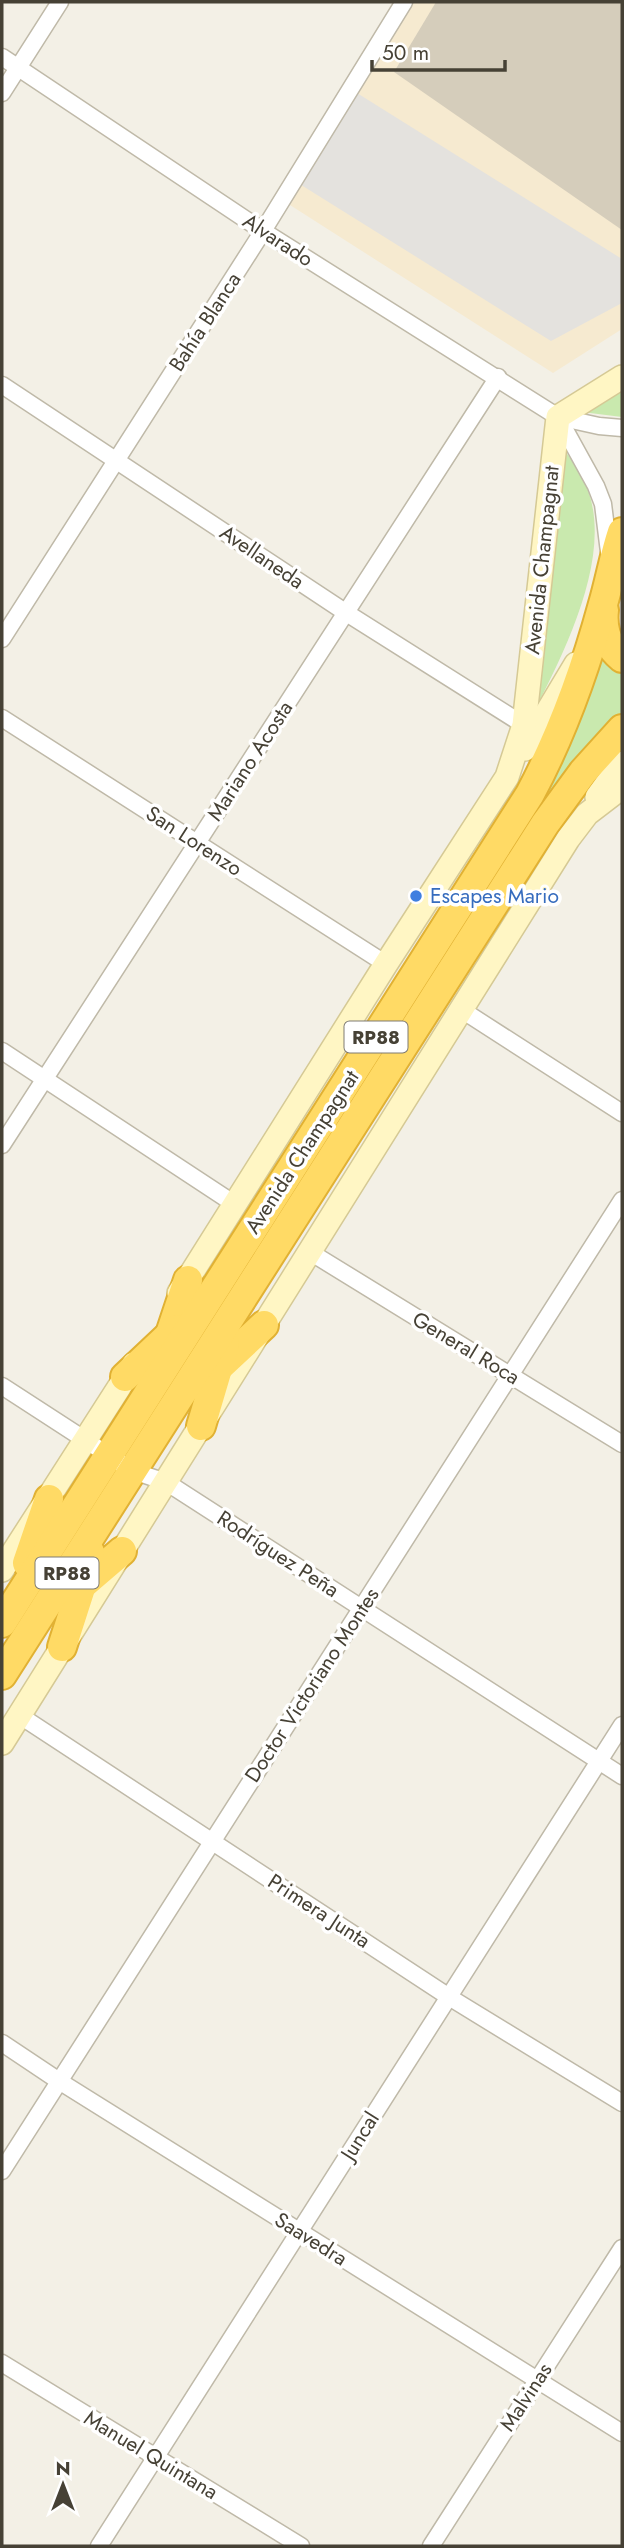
<svg xmlns="http://www.w3.org/2000/svg" width="624" height="2548" viewBox="0 0 624 2548" font-family="Jost,sans-serif">
<style>
.commercial{fill:#f6ead0}
.green{fill:#c9e9ae}
.parking{fill:#e4e2de}
.building{fill:#d5cdbb}
.lines{fill:none;stroke-linecap:round;stroke-linejoin:round}
.street-casing{stroke:#bfb9a8;stroke-width:19}
.secondary-casing{stroke:#d5c995;stroke-width:26}
.highway-casing{stroke:#e1b133;stroke-width:32}
.street{stroke:#fff;stroke-width:16}
.secondary{stroke:#fff6c4;stroke-width:23}
.highway{stroke:#ffda65;stroke-width:28}
.shop-dot{fill:#3f7fe0;stroke:#fff;stroke-width:2.5}
.labels{text-anchor:middle;dominant-baseline:central;stroke-width:7;stroke-linejoin:round;paint-order:stroke}
.shield{fill:#fff;stroke:#7e7a72;stroke-width:2}
.shield-label{font-size:19px;font-weight:bold;fill:#464135}
.street-label{font-size:21px;fill:#464135;stroke:#fff}
.shop-label{font-size:21px;fill:#366cbe;stroke:#fff;text-anchor:start}
</style>
<rect width="100%" height="100%" fill="#f3f0e6"/>
<polygon class="commercial" points="410,2 622,2 622,329 553,373 279,198"/>
<g class="green">
<polygon points="622,387 622,417 582,412"/>
<path d="M563,448c6,9 13,17 18,27 40,70 -17,177 -49,241z"/>
<polygon points="598,652 622,674 622,713 600,735 134,1450 128,1450"/>
</g>
<polygon class="parking" points="357,93 622,259 622,303 551,341 298,183"/>
<polygon class="building" points="436,2 622,2 622,230 394,72"/>
<g class="lines">
<g class="street-casing">
<g id="street">
<polyline points="2,57 263,231 558,417 596,486 603,504 609,552"/>
<polyline points="2,93 60,2"/>
<polyline points="2,385 345,612 524,725"/>
<polyline points="558,417 599,426 622,428"/>
<polyline points="2,639 263,231 404,2"/>
<polyline points="2,718 386,964"/>
<polyline points="462,1010 622,1113"/>
<polyline points="2,1051 236,1205"/>
<polyline points="2,1145 498,377"/>
<polyline points="310,1252 622,1444"/>
<polyline points="2,1386 133,1471 166,1482 622,1776"/>
<polyline points="19,1715 449,1997 622,2103"/>
<polyline points="2,2043 59,2081 622,2433"/>
<polyline points="2,2171 622,1200"/>
<polyline points="2,2363 301,2546"/>
<polyline points="99,2546 622,1725"/>
<polyline points="431,2546 622,2248"/>
</g>
</g>
<g class="secondary-casing">
<g id="secondary">
<polyline points="525,749 576,664"/>
<polyline points="597,797 622,763"/>
<polyline points="179,1293 386,964 507,777 524,725 558,417 622,377"/>
<polyline points="2,1570 134,1364"/>
<polyline points="2,1743 568,839 587,814 622,787"/>
</g>
</g>
<g class="highway-casing">
<g id="highway">
<path d="M604,610c-2,19 3,36 18,48"/>
<polyline points="167,1343 188,1280"/>
<polyline points="218,1368 264,1325"/>
<polyline points="125,1377 176,1329"/>
<polyline points="201,1426 225,1345"/>
<polyline points="27,1563 49,1499"/>
<polyline points="80,1587 122,1551"/>
<path d="M2,1623l528,-829c32,-60 55,-124 73,-190 7,-24 11,-48 19,-72"/>
<polyline points="62,1647 82,1585 90,1552"/>
<polyline points="2,1675 545,824 583,772 622,729"/>
</g>
</g>
<use href="#street" class="street"/>
<use href="#secondary" class="secondary"/>
<use href="#highway" class="highway"/>
</g>
<circle class="shop-dot" cx="416" cy="896" r="7"/>
<g class="labels">
<g class="shield">
<rect x="344.5" y="1021.5" width="63" height="31" rx="5"/>
<rect x="35.5" y="1557.5" width="63" height="31" rx="5"/>
</g>
<g class="shield-label">
<text x="376" y="1037">RP88</text>
<text x="67" y="1573">RP88</text>
</g>
<g class="street-label">
<text transform="translate(278 240) rotate(33)">Alvarado</text>
<text transform="translate(205 322) rotate(-57)">Bahía Blanca</text>
<text transform="translate(262 557) rotate(34)">Avellaneda</text>
<text transform="translate(542 560) rotate(-84)">Avenida Champagnat</text>
<text transform="translate(250 761) rotate(-57)">Mariano Acosta</text>
<text transform="translate(194 841) rotate(33)">San Lorenzo</text>
<text transform="translate(302 1152) rotate(-57)">Avenida Champagnat</text>
<text transform="translate(466 1348) rotate(31)">General Roca</text>
<text transform="translate(278 1554) rotate(33)">Rodríguez Peña</text>
<text transform="translate(312 1685) rotate(-57)">Doctor Victoriano Montes</text>
<text transform="translate(319 1911) rotate(33)">Primera Junta</text>
<text transform="translate(360 2136) rotate(-58)">Juncal</text>
<text transform="translate(311 2239) rotate(32)">Saavedra</text>
<text transform="translate(526 2397) rotate(-57)">Malvinas</text>
<text transform="translate(151 2455) rotate(31)">Manuel Quintana</text>
</g>
<g class="shop-label">
<text x="430" y="896">Escapes Mario</text>
</g>
</g>
<rect width="624" height="2548" fill="none" stroke="#464135" stroke-width="7"/>
<g transform="translate(63 2485)" stroke="#ffffff" stroke-width="5" paint-order="stroke">
<path d="M0-5L12 26L0 18L-12 26Z" fill="#464135"/>
<text y="-10" font-size="19" font-weight="bold" text-anchor="middle" fill="#464135">N</text>
</g>
<path d="M372 60v10h133v-10" fill="none" stroke="#464135" stroke-width="3.5"/>
<text x="382" y="60" font-size="21" fill="#464135" stroke="#ffffff" stroke-width="5" paint-order="stroke">50 m</text>
</svg>
